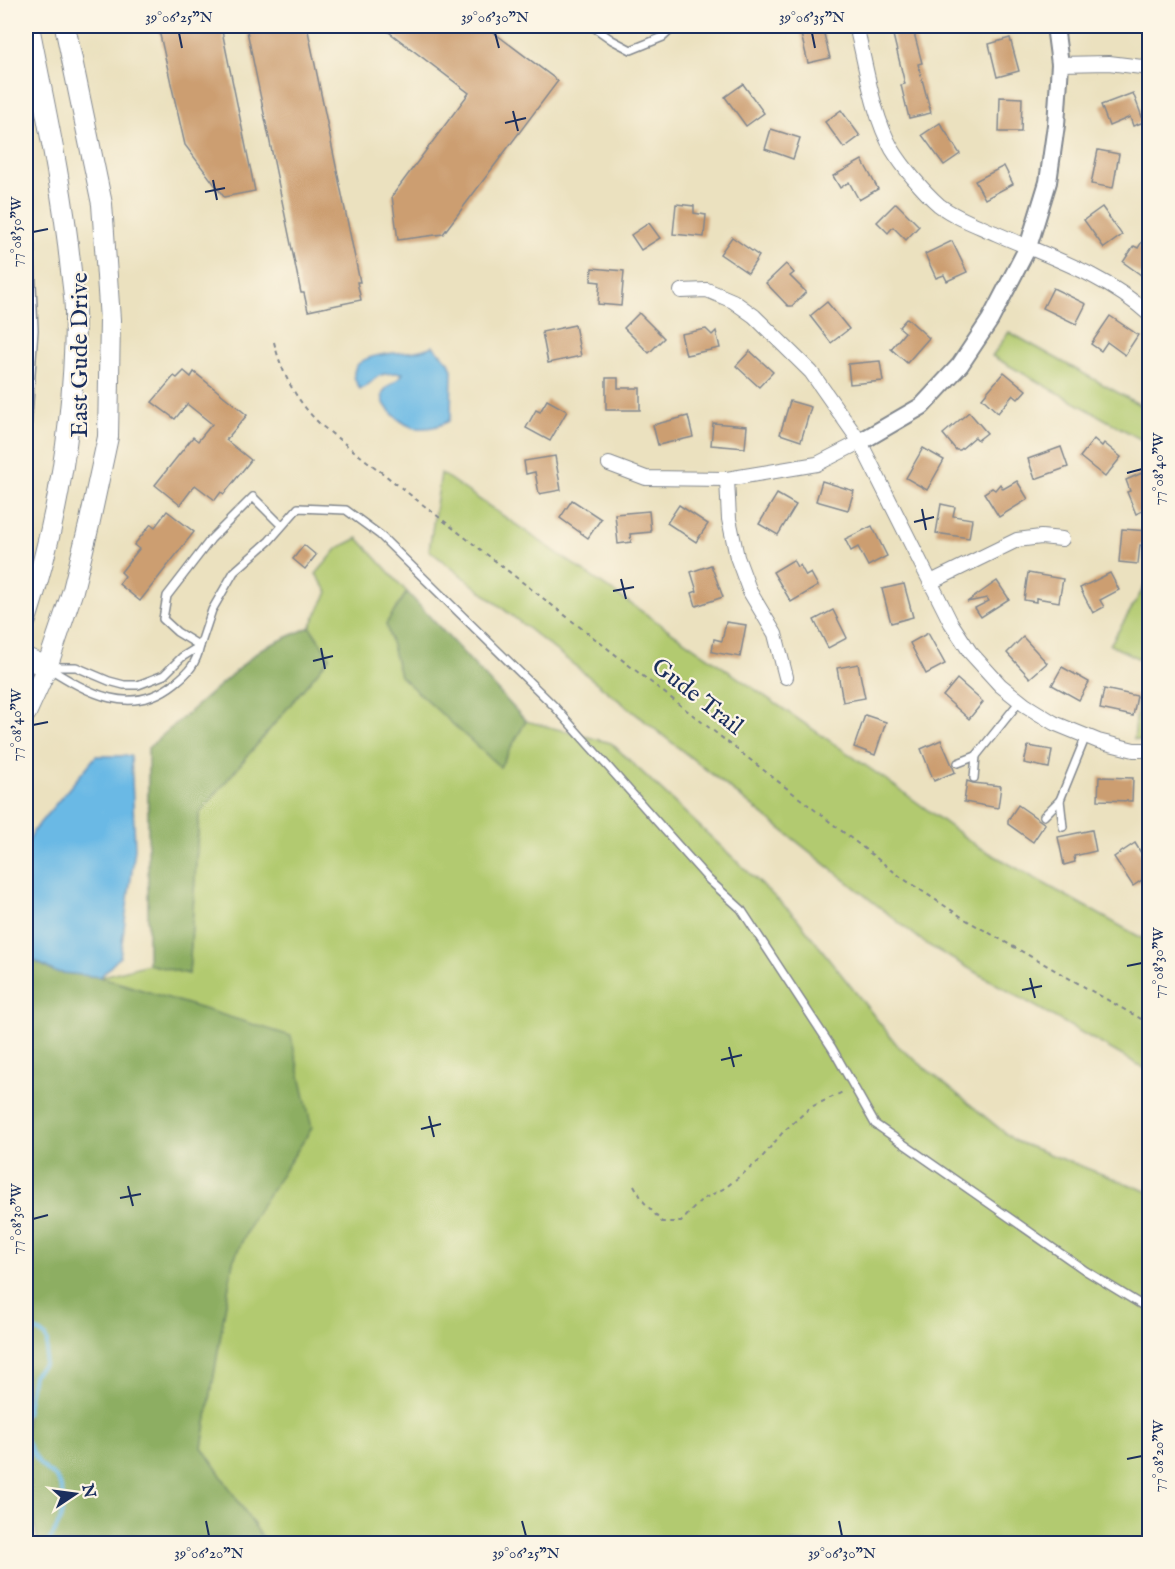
<svg xmlns="http://www.w3.org/2000/svg" width="1175" height="1569" viewBox="0 0 1175 1569" font-family="'IM FELL English',serif">
<style>
.green{fill:#b2ca6f;stroke:#667c66;stroke-width:1.5}
.forest{fill:#8dae62;stroke:#546e60;stroke-width:1.5}
.water{fill:#6ab9e5;stroke:#4274a2;stroke-width:1.5}
.lines{fill:none;stroke-linecap:round;stroke-linejoin:round}
.stream{stroke:#6ab9e5;stroke-width:4}
.building{fill:#cc9e71}
.service-casing{stroke:#83888e;stroke-width:10}
.minor-casing{stroke:#83888e;stroke-width:16}
.tertiary-casing{stroke:#83888e;stroke-width:20}
.secondary-casing{stroke:#83888e;stroke-width:22}
.path{stroke:#83888e;stroke-width:2;stroke-dasharray:4.5 4.5;stroke-linecap:butt}
.service{stroke:#fff;stroke-width:7}
.minor{stroke:#fff;stroke-width:14}
.tertiary{stroke:#fff;stroke-width:16}
.secondary{stroke:#fff;stroke-width:20}
.ticks{fill:none;stroke:#1b2f5e;stroke-width:2}
.labels{text-anchor:middle;dominant-baseline:central;stroke-width:4.5;stroke-linejoin:round;paint-order:stroke}
.street-label{font-size:24px;fill:#1b2f5e;stroke:#fcf5e5}
.neatline{fill:none;stroke:#1b2f5e;stroke-width:2}
.ticks-label{font-size:15px;text-anchor:middle;fill:#1b2f5e}
</style>
<rect width="100%" height="100%" fill="#fcf5e5"/>
<filter id="ink" filterUnits="userSpaceOnUse"><feTurbulence type="fractalNoise" baseFrequency=".0167" numOctaves="2"/><feDisplacementMap in="SourceGraphic" scale="12" xChannelSelector="R" yChannelSelector="G"/><feConvolveMatrix kernelMatrix="1 2 1 2 8 2 1 2 1" color-interpolation-filters="sRGB"/></filter>
<filter id="wash" filterUnits="userSpaceOnUse"><feTurbulence type="fractalNoise" baseFrequency=".008" numOctaves="4" result="noise"/><feDisplacementMap in="SourceGraphic" scale="24" xChannelSelector="R" yChannelSelector="G"/><feGaussianBlur stdDeviation="1.35" result="paint"/><feColorMatrix in="noise" values="0 0 0 0 0 0 0 0 0 0 0 0 0 0 0 0 0 1.4 0 .05"/><feComposite in="paint" operator="in"/></filter>
<g filter="url(#wash)">
<rect width="100%" height="100%" fill="#ebe1bf"/>
<g class="green">
<polygon points="1009,332 1149,410 1149,444 992,356"/>
<polygon points="441,473 885,779 977,846 1149,942 1149,1071 926,944 429,550"/>
<polygon points="358,538 407,592 386,624 500,766 526,721 611,743 796,917 898,1046 1015,1141 1149,1192 1149,1543 266,1543 202,1448 233,1261 253,1218 291,1037 100,977 148,964 189,974 199,814 330,657 310,627 328,592 316,574 338,548"/>
<polygon points="1149,579 1150,729 1148,741 1134,739 1142,660 1110,645"/>
</g>
<g class="forest">
<polygon points="407,592 526,721 500,767 400,676 386,624"/>
<polygon points="310,627 330,657 199,814 189,974 148,964 148,748 261,649"/>
<polygon points="26,956 55,972 100,977 291,1036 312,1128 253,1218 233,1261 202,1447 266,1543 38,1543 29,1497 26,1488"/>
</g>
<g class="water">
<path d="M433,346l16,16 3,8 -1,45 -2,6c-9,5 -21,8 -32,7 -12,-1 -38,-21 -34,-35 3,-9 16,-11 20,-20 -8,0 -19,-1 -26,4 -7,5 -8,9 -17,12 -24,-34 30,-36 50,-37 8,-1 16,-3 23,-6z"/>
<polygon points="96,756 131,756 135,849 120,957 100,977 55,972 26,956 26,847 34,830"/>
</g>
<g class="lines">
<g class="stream">
<path d="M26,1326c23,9 24,12 18,38l-11,11 -7,39"/>
<path d="M26,1440c5,10 10,21 18,28 3,4 8,5 11,9 16,21 6,48 -8,67"/>
</g>
</g>
<g id="blocks">
<g class="building">
<polygon points="158,26 221,26 255,191 224,197 185,145"/>
<polygon points="246,26 307,26 360,282 357,282 361,300 308,311 304,293 301,293"/>
<polygon points="381,26 485,26 558,81 443,234 398,240 392,196 469,93"/>
<polygon points="822,26 830,58 808,63 800,30"/>
<polygon points="913,29 922,63 918,64 931,113 909,118 901,85 905,84 893,35"/>
<polygon points="1010,38 1019,71 997,77 989,44"/>
<polygon points="743,84 764,113 746,126 725,97"/>
<polygon points="1133,93 1144,122 1133,126 1130,117 1109,126 1101,105"/>
<polygon points="1000,97 1022,98 1021,132 999,132"/>
<polygon points="841,110 860,136 844,148 825,122"/>
<polygon points="940,123 960,154 944,165 922,135"/>
<polygon points="771,129 800,138 793,159 765,149"/>
<polygon points="1098,150 1119,154 1113,188 1091,184"/>
<polygon points="862,160 878,189 859,200 849,182 840,188 833,176"/>
<polygon points="1004,166 1013,184 985,199 975,181"/>
<polygon points="896,203 919,226 906,240 893,227 888,233 877,222"/>
<polygon points="676,204 694,206 694,213 706,215 704,237 673,234"/>
<polygon points="1102,207 1122,235 1104,248 1084,220"/>
<polygon points="649,223 660,238 641,250 631,235"/>
<polygon points="1149,231 1149,274 1144,270 1141,275 1123,262 1134,246 1138,248"/>
<polygon points="732,237 759,256 748,273 720,254"/>
<polygon points="952,241 967,272 947,281 944,275 936,278 925,254"/>
<polygon points="786,264 794,273 790,276 806,292 792,306 788,306 766,283"/>
<polygon points="592,268 624,271 621,306 598,304 600,282 591,281"/>
<polygon points="1053,288 1086,304 1076,324 1043,308"/>
<polygon points="827,302 849,329 831,343 810,316"/>
<polygon points="639,313 664,338 649,353 624,328"/>
<polygon points="1110,316 1138,335 1125,355 1107,342 1101,351 1091,344"/>
<polygon points="907,318 929,338 907,363 891,349 905,332 899,327"/>
<polygon points="575,325 581,356 548,363 542,332"/>
<polygon points="706,329 712,335 716,331 720,348 686,355 681,334"/>
<polygon points="750,351 773,372 759,387 736,366"/>
<polygon points="880,361 883,381 850,384 848,364"/>
<polygon points="184,371 191,377 194,372 247,415 226,440 251,460 224,494 221,492 215,500 195,485 180,505 155,485 193,437 198,441 212,424 187,404 175,419 152,402 174,376 177,378"/>
<polygon points="1004,372 1026,390 1018,399 1013,395 998,413 982,398"/>
<polygon points="606,378 618,378 618,388 640,388 640,410 606,410"/>
<polygon points="547,400 567,411 550,441 526,428 536,410 540,412"/>
<polygon points="790,401 811,407 801,441 780,434"/>
<polygon points="969,412 987,433 978,440 975,437 960,450 956,450 943,434"/>
<polygon points="688,416 693,437 658,445 653,425"/>
<polygon points="713,423 747,426 745,448 711,445"/>
<polygon points="1094,439 1102,446 1104,443 1121,457 1105,477 1080,457"/>
<polygon points="1061,447 1068,467 1035,479 1028,459"/>
<polygon points="923,448 944,460 927,490 906,478"/>
<polygon points="555,456 561,490 539,494 535,472 526,474 524,461"/>
<polygon points="1149,470 1149,508 1136,514 1127,492 1130,491 1126,480"/>
<polygon points="822,481 854,491 848,510 816,501"/>
<polygon points="1017,481 1028,499 999,517 984,493 992,488 995,490 1000,484 1003,489"/>
<polygon points="777,494 796,505 778,535 759,524"/>
<polygon points="572,500 601,519 588,538 560,518"/>
<polygon points="941,504 955,507 953,516 972,519 969,538 936,533"/>
<polygon points="679,505 708,524 696,542 667,523"/>
<polygon points="167,511 194,532 140,601 119,584 125,576 121,572 139,549 134,545 151,524 155,527"/>
<polygon points="649,511 651,532 630,534 631,542 618,544 615,514"/>
<polygon points="872,526 887,556 868,566 858,547 851,551 845,539"/>
<polygon points="1122,529 1148,531 1147,546 1140,545 1138,564 1119,562"/>
<polygon points="304,545 316,555 305,569 293,559"/>
<polygon points="793,560 797,567 800,565 806,576 811,573 818,586 791,602 773,572"/>
<polygon points="711,565 723,597 696,606 692,593 697,591 691,572"/>
<polygon points="1028,573 1063,579 1059,602 1036,598 1036,602 1024,600"/>
<polygon points="1110,573 1119,590 1100,600 1104,607 1093,613 1080,588"/>
<polygon points="997,581 1009,599 981,617 975,608 989,601 987,598 967,602"/>
<polygon points="904,584 913,617 891,623 882,589"/>
<polygon points="833,610 847,638 828,648 814,620"/>
<polygon points="726,622 746,625 740,657 712,652 714,639 722,641"/>
<polygon points="928,633 945,664 926,674 910,643"/>
<polygon points="1023,637 1047,663 1030,678 1007,653"/>
<polygon points="858,664 865,698 843,702 837,668"/>
<polygon points="1062,667 1089,682 1079,700 1052,685"/>
<polygon points="957,679 983,702 969,719 943,696"/>
<polygon points="1104,689 1137,696 1133,716 1100,709"/>
<polygon points="865,715 886,722 875,755 854,747"/>
<polygon points="941,740 955,772 934,781 921,749"/>
<polygon points="1028,746 1052,750 1049,768 1024,763"/>
<polygon points="1099,777 1133,778 1132,801 1098,800"/>
<polygon points="967,781 973,783 1001,786 998,808 964,802"/>
<polygon points="1018,805 1045,824 1033,842 1008,824 1008,820"/>
<polygon points="1092,830 1096,851 1074,856 1075,862 1064,865 1058,837"/>
<polygon points="1135,843 1149,866 1149,875 1133,886 1114,857"/>
</g>
</g>
</g>
<g filter="url(#ink)">
<use href="#blocks" fill-opacity="0" stroke="#83888e" stroke-width="1.5"/>
<g class="lines">
<g class="service-casing">
<g id="service">
<polyline points="592,26 612,40 631,50 663,37 675,26"/>
<polyline points="26,212 30,240 34,330 26,445"/>
<polyline points="282,526 253,497 211,539 167,596 163,619 177,632 200,646 212,610 234,572 269,541 298,508 346,510 380,535 554,706 709,880 741,909 832,1048 875,1124 1086,1271 1150,1310"/>
<path d="M200,646c-4,18 -11,26 -25,37 -44,35 -87,10 -128,-16h29l33,14 15,4h14l26,-10 18,-18z"/>
<polyline points="958,763 976,756"/>
<polyline points="974,778 976,756 1020,701"/>
<polyline points="1044,816 1060,800"/>
<polyline points="1063,827 1060,800 1086,736"/>
</g>
</g>
<g class="minor-casing">
<g id="minor">
<path d="M856,26c10,38 16,88 36,123 11,18 31,42 47,56 17,13 38,20 58,29 53,23 109,41 153,81"/>
<polyline points="1060,64 1109,63 1150,68"/>
<polyline points="681,291 707,290 733,301 754,316 811,372 860,442 951,623 970,652 1000,685 1025,705 1054,723 1098,741 1134,750 1150,750"/>
<polyline points="609,464 646,478 727,479 817,464 860,442"/>
<polyline points="727,479 729,519 737,557 750,592 775,634 786,677"/>
<polyline points="931,582 1017,540 1041,537 1062,539"/>
</g>
</g>
<g class="tertiary-casing">
<polyline id="tertiary" points="860,442 922,406 960,365 990,320 1028,247 1048,182 1056,125 1060,64 1055,26"/>
</g>
<g class="secondary-casing">
<g id="secondary">
<path d="M26,620c31,-96 48,-198 49,-299 1,-19 -3,-39 -5,-59 -8,-79 -26,-158 -41,-236"/>
<polyline points="26,658 47,667"/>
<polyline points="26,713 47,667 73,590 89,525 108,437 110,320 102,204 65,26"/>
</g>
</g>
<g class="path">
<path d="M274,342c8,33 23,60 48,84l580,452 66,43 182,103"/>
<polyline points="634,1185 643,1201 662,1222 681,1222 701,1200 725,1188 759,1161 783,1132 811,1107 845,1091"/>
</g>
<use href="#service" class="service"/>
<use href="#minor" class="minor"/>
<use href="#tertiary" class="tertiary"/>
<use href="#secondary" class="secondary"/>
</g>
</g>
<path class="ticks" d="M179,33l3,15M495,33l4,15M812,33l3,15M513,111l5,20M505,123l21,-5M213,180l4,20M205,192l20,-4M33,232l15,-3M1127,473l15,-4M922,509l4,21M914,522l20,-5M621,579l5,20M613,591l21,-4M321,648l4,21M313,661l20,-5M33,725l15,-3M1127,966l15,-3M1030,978l5,20M1022,990l20,-4M729,1047l5,20M721,1060l21,-5M429,1116l5,21M421,1129l20,-5M128,1186l5,20M120,1198l21,-4M33,1219l15,-4M1127,1459l15,-3M206,1521l3,15M522,1521l4,15M839,1521l3,15"/>
<g class="labels">
<g class="street-label">
<text transform="translate(80 355) rotate(-90)">East Gude Drive</text>
<text transform="translate(697 697) rotate(38)">Gude Trail</text>
</g>
</g>
<rect width="1175" height="1569" fill="none" stroke="#fcf5e5" stroke-width="66"/>
<g transform="translate(75 1494) rotate(77)" stroke="#fcf5e5" stroke-width="4.5" paint-order="stroke">
<path d="M0-4.5L10 22L0 15L-10 22Z" fill="#1b2f5e"/>
<text y="-9" font-size="16" font-weight="bold" text-anchor="middle" fill="#1b2f5e">N</text>
</g>
<rect x="33" y="33" width="1109" height="1503" class="neatline"/>
<g class="ticks-label">
<text x="179" y="22">39°06'25"N</text>
<text x="495" y="22">39°06'30"N</text>
<text x="812" y="22">39°06'35"N</text>
<text transform="translate(16 232) rotate(-90)" y="5">77°08'50"W</text>
<text transform="translate(1158 469) rotate(-90)" y="5">77°08'40"W</text>
<text transform="translate(16 725) rotate(-90)" y="5">77°08'40"W</text>
<text transform="translate(1158 963) rotate(-90)" y="5">77°08'30"W</text>
<text transform="translate(16 1219) rotate(-90)" y="5">77°08'30"W</text>
<text transform="translate(1158 1456) rotate(-90)" y="5">77°08'20"W</text>
<text x="209" y="1558">39°06'20"N</text>
<text x="526" y="1558">39°06'25"N</text>
<text x="842" y="1558">39°06'30"N</text>
</g>
</svg>
